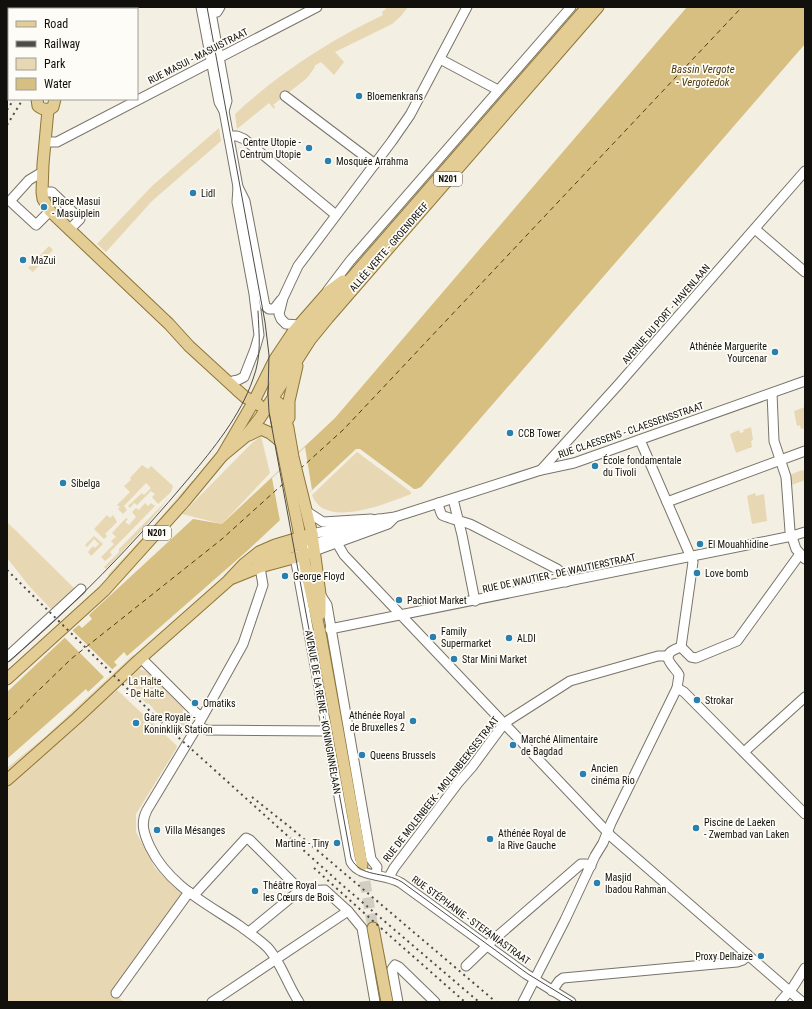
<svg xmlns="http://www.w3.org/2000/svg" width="812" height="1009" viewBox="0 0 812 1009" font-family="'Roboto Condensed',sans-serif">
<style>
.green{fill:#e7d7b2}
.water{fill:#d7be81}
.pier{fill:#f4efe3}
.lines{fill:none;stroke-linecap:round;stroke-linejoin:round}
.ferry{stroke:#4e3c0b;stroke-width:1;stroke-dasharray:5 4;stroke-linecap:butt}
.minor-tunnel{stroke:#d2cec3;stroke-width:9;stroke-dasharray:9 4.5;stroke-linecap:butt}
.major-tunnel{stroke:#d2cec3;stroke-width:11;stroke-dasharray:11 5.5;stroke-linecap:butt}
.minor-casing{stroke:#787469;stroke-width:11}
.major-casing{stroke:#8e7536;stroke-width:13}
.minor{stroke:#fff;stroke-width:9}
.major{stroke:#e3cd94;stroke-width:11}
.tram{stroke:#4e4c46;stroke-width:1}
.rail{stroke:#4e4c46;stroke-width:2;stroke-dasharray:2 4;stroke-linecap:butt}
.poi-dot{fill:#297fae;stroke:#fefcf7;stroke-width:1.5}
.labels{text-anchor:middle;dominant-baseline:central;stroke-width:3.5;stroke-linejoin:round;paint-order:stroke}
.shield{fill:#fefcf7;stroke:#585752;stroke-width:1}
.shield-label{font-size:9px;font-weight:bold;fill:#11100c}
.street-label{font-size:10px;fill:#11100c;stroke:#fefcf7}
.poi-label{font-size:10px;fill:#11100c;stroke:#fefcf7;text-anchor:start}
.park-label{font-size:10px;fill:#3c3115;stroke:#fefcf7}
.water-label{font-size:11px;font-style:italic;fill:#4e3c0b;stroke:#fefcf7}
</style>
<rect width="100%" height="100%" fill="#f4efe3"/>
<g class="green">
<path d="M385,7h23l-7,9 -9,8 -57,28 9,10 -10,13 -13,-13 -7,4 1,1 -8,11 -34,27 2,2 -1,2 -5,-6 -32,26 -2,-15c44,-41 94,-73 148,-99l-1,-3 4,-3z"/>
<polygon points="219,128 221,141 152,201 106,252 97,244 152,186"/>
<polygon points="49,246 53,250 33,272 28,268"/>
<polygon points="805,407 805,428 801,429 800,425 797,426 794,411"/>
<polygon points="751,427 753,440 751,441 752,447 736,453 730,434 739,430 740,433 744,432 743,430"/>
<polygon points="261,436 270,473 222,524 182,514 252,443"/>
<path d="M357,452l54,40v2c-24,9 -86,36 -99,1z"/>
<polygon points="142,465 148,469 151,466 173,486 171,492 158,504 152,497 155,494 151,491 137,505 134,503 130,508 128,506 142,493 144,495 151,488 146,483 124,506 127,510 123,514 118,509 120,507 117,505 130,492 124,486 131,480 130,478"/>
<polygon points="805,469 805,480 792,485 790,475 802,470 804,471"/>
<polygon points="192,481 193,482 186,491 135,550 109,577 108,575 156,523"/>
<polygon points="755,493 756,496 764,494 767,521 752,524 747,496"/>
<path d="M169,498c-20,25 -41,48 -63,71l-2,-2 15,-15v-3z"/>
<polygon points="145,503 148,506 151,503 155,506 110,552 112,555 105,561 101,557 114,544 111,541 116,537 112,533 126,518 128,519 125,522 129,525 136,517 132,512 136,508 139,510"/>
<polygon points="107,515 110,518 113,515 117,522 105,534 107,536 104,539 94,529"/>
<polygon points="7,522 75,589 53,611 30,587 7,558"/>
<polygon points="94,536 103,544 91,556 88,552 93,546 95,548 99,544 94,539 87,547 85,545"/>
<path d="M133,655l2,2 -19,19 -2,-2 -8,8 2,2 -11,10 -2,-2 -7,8 1,2 -11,10 -2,-1 -8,7 2,2c-20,14 -39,29 -55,48l-2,-1 -6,5v-4l38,-31z"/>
<polygon points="139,669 146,671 184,709 182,711 186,715 186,718 189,723 182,736 153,709 153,708 148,703 147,704 125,682"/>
<polygon points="117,690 177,746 176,749 136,814 136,832 155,868 176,889 184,895 111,992 124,1002 7,1002 7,787"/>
</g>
<polygon class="water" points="687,7 805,7 805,44 421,487 416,489 414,489 360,449 356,449 247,551 127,656 124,652 114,662 117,665 88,692 86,689 7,759 7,692 74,629 79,625 82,628 92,619 89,615 193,519 222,524 335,418"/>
<g class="pier">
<polygon points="305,447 312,490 280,521 272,478"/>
<polygon points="71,629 114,671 105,678 63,636"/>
</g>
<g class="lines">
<g class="ferry">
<polyline points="300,469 344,429 742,7"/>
<polyline points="7,721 71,659 222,539 284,483"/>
</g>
<polyline class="minor-tunnel" points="7,60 9,63"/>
<g class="major-tunnel">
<polyline points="50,9 50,7"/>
<polyline points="362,865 373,928"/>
</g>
<g class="minor-casing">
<g id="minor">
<polyline points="201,7 219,102 224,111 238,187 245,201 265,306 269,309 274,309 281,300"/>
<polyline points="210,7 227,101 224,111"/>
<polyline points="108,9 109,7"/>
<polyline points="206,14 217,12 220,7"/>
<polyline points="440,59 498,90"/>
<polyline points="285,96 375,164"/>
<polyline points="229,136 237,136 244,139 336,215"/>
<polyline points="45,142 57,142 317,7"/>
<polyline points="39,174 29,180 10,201 36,225 50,211"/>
<polyline points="42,192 52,192 80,219 69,230"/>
<polyline points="755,229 805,272"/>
<polyline points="328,290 350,261 571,7"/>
<polyline points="299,325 286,324 281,319 279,314 283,298 298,266 392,141 410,115 467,7"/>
<polyline points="233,381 238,380 244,377 255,349 259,335 254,294 237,202 238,187"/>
<polyline points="772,393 774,441 786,477 790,531 796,549 805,559"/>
<polyline points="640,440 693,562 681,647"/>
<polyline points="541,470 618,385 805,171"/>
<polyline points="453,499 462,535 475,601"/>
<polyline points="667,502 805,451"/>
<path d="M438,503c1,4 2,9 4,12 2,2 26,8 30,10l85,44 7,6 2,7"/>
<polyline points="306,511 323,522 371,519"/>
<path d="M378,519l-65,26 -18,12 56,305c9,16 34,11 50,21l125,91 45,28"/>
<polyline points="373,520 395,517 541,470 574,463 805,381"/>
<polyline points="312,534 353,525"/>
<polyline points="337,543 344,555 612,837 802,1002"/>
<polyline points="314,551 388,524 395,517"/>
<path d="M259,562l4,23 -20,59 -49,88 -47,78c-7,13 -3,24 3,37 19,39 56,56 90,79 9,7 19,13 27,21 13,13 21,39 32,55"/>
<polyline points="320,594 327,605 371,859 377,867 376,875"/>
<polyline points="330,629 792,536 805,532"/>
<polyline points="681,647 691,657 696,658 737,641 800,554"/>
<polyline points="7,657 81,589"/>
<polyline points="141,658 196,713 202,716"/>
<polyline points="677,688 684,692 805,814"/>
<polyline points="197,726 207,730 327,731"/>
<polyline points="744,752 805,697"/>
<polyline points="389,877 394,868 458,783 472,767 500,729 509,720 570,681 658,656 668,656"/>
<polyline points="194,895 246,838 250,840 300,890"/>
<polyline points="249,932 299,891 325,890 348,911 362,928 375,1002"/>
<polyline points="466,966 492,941 581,864 586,864 591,866"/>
<polyline points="552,991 559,981 563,978 737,962 743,960 747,954"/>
<polyline points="116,993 189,892"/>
<polyline points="212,1002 348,911"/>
<polyline points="398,1002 392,969 395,965 399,967 435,1002"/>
<path d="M523,1002l42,-82 30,-64 8,-13 8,-20 66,-135 2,-13c-3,-7 -18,-17 -7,-24 3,-2 6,-3 9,-4"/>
<polyline points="780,1002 793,987 805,968"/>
</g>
</g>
<g class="major-casing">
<g id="major">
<path d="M37,99l1,7c5,4 10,5 15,1l2,-8"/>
<polyline points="48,110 43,164 42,192 43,199 50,211 169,324 189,346 237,390 245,397 259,405"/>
<polyline points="273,399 281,405 288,428 293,457 312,534 320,594 320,614"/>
<polyline points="289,418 289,401 297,366"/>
<polyline points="249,435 261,429 270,433 280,441"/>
<polyline points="222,456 245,437 260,418 310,340 328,318 598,7"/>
<polyline points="258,562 306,540"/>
<polyline points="233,578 260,567 308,554"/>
<polyline points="7,679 104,591 184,502 222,456 254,401 275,359 293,332 328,292 343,281"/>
<polyline points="7,780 77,718 141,658 228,581 244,564 259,552 275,545 312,534"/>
<polyline points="362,865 321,638 305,565 298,526 273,402 275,381 279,372 301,336 587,7"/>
<polyline points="373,928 387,1002"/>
</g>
</g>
<use href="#minor" class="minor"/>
<use href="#major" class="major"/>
<g class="tram">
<path d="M207,7l58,315 4,33 -1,39 1,18 82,446c9,20 33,13 51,24l126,92 46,28"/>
<path d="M7,663c66,-56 127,-119 182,-185 24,-29 52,-63 64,-99 9,-24 6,-43 5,-68"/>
</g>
<g class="rail">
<polyline points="23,9 24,7"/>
<polyline points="37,9 38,7"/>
<polyline points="52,9 53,7"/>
<polyline points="61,9 62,7"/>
<polyline points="70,9 72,7"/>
<polyline points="7,37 9,33"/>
<polyline points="7,51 9,48"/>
<polyline points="7,60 9,57"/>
<polyline points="7,74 9,71"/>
<polyline points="7,83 9,80"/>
<polyline points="7,110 14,99"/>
<polyline points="7,125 23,99"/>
<polyline points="7,570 158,719 341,884 479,1002"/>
<polyline points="252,797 291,828 496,1002"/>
<polyline points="314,868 373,921 465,1002"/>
</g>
</g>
<g class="poi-dot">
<circle cx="359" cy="96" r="4"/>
<circle cx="309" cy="148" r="4"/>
<circle cx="328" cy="161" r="4"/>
<circle cx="193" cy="193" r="4"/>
<circle cx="44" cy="207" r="4"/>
<circle cx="23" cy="260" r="4"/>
<circle cx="775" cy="352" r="4"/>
<circle cx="510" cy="433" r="4"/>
<circle cx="595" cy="466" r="4"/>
<circle cx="63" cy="483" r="4"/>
<circle cx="700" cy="544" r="4"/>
<circle cx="697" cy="573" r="4"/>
<circle cx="285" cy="576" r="4"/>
<circle cx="399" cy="600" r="4"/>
<circle cx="433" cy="637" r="4"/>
<circle cx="509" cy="638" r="4"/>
<circle cx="454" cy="659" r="4"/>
<circle cx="697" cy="700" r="4"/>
<circle cx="195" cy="703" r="4"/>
<circle cx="413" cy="721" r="4"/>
<circle cx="136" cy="723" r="4"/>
<circle cx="513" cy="745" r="4"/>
<circle cx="362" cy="755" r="4"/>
<circle cx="583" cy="774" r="4"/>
<circle cx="696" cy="828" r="4"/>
<circle cx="157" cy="830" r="4"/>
<circle cx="490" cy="839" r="4"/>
<circle cx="337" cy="843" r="4"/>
<circle cx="597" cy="883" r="4"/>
<circle cx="255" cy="891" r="4"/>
<circle cx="761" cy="956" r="4"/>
</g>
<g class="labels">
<g class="shield">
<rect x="434" y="172" width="28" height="14" rx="3"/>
<rect x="143" y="526" width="28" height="14" rx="3"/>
</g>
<g class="shield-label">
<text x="448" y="179">N201</text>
<text x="157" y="533">N201</text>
</g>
<g class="street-label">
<text transform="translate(198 56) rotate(-27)">RUE MASUI - MASUISTRAAT</text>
<text transform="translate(389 247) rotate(-49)">ALLÉE VERTE - GROENDREEF</text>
<text transform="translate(666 314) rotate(-49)">AVENUE DU PORT - HAVENLAAN</text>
<text transform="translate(631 430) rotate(-19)">RUE CLAESSENS - CLAESSENSSTRAAT</text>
<text transform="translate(559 573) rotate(-12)">RUE DE WAUTIER - DE WAUTIERSTRAAT</text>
<text transform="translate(323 712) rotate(80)">AVENUE DE LA REINE - KONINGINNELAAN</text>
<text transform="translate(441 789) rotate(-52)">RUE DE MOLENBEEK - MOLENBEEKSESTRAAT</text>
<text transform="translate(471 920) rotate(36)">RUE STÉPHANIE - STEFANIASTRAAT</text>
</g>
<g class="poi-label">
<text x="367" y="96">Bloemenkrans</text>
<text x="301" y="142" text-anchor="end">Centre Utopie -<tspan x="301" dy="12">Centrum Utopie</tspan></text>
<text x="336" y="161">Mosquée Arrahma</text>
<text x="201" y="193">Lidl</text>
<text x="52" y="201">Place Masui<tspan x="52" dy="12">- Masuiplein</tspan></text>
<text x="31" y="260">MaZui</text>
<text x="767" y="346" text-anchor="end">Athénée Marguerite<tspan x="767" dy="12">Yourcenar</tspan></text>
<text x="518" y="433">CCB Tower</text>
<text x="603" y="460">École fondamentale<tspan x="603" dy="12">du Tivoli</tspan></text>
<text x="71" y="483">Sibelga</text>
<text x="708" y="544">El Mouahhidine</text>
<text x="705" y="573">Love bomb</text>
<text x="293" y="576">George Floyd</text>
<text x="407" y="600">Pachiot Market</text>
<text x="441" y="631">Family<tspan x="441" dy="12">Supermarket</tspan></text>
<text x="517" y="638">ALDI</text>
<text x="462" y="659">Star Mini Market</text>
<text x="705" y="700">Strokar</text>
<text x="203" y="703">Omatiks</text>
<text x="405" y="715" text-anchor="end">Athénée Royal<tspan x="405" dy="12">de Bruxelles 2</tspan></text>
<text x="144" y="717">Gare Royale -<tspan x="144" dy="12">Koninklijk Station</tspan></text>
<text x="521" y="739">Marché Alimentaire<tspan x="521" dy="12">de Bagdad</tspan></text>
<text x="370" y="755">Queens Brussels</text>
<text x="591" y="768">Ancien<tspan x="591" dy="12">cinéma Rio</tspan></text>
<text x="704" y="822">Piscine de Laeken<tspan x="704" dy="12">- Zwembad van Laken</tspan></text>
<text x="165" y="830">Villa Mésanges</text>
<text x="498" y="833">Athénée Royal de<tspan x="498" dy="12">la Rive Gauche</tspan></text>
<text x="329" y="843" text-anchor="end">Martine - Tiny</text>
<text x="605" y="877">Masjid<tspan x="605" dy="12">Ibadou Rahman</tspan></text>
<text x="263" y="885">Théâtre Royal<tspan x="263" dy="12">les Cœurs de Bois</tspan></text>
<text x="753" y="956" text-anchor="end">Proxy Delhaize</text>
</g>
<g class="park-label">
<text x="145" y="681">La Halte<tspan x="145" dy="12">- De Halte</tspan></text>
</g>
<g class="water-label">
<text x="703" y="69">Bassin Vergote<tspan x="703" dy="13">- Vergotedok</tspan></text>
</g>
</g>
<rect width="812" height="1009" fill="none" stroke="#11100c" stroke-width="16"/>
<rect x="8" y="8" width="130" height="92" fill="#fefcf7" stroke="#9f9e99"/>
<rect x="16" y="21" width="20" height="6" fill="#e3cd94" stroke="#9f9e99"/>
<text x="44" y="28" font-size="12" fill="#11100c">Road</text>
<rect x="16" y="41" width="20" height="6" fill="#4e4c46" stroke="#9f9e99"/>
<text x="44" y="48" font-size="12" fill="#11100c">Railway</text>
<rect x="16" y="58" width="20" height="12" fill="#e7d7b2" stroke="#9f9e99"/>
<text x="44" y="68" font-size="12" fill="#11100c">Park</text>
<rect x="16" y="78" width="20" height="12" fill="#d7be81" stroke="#9f9e99"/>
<text x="44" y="88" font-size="12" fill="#11100c">Water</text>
</svg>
